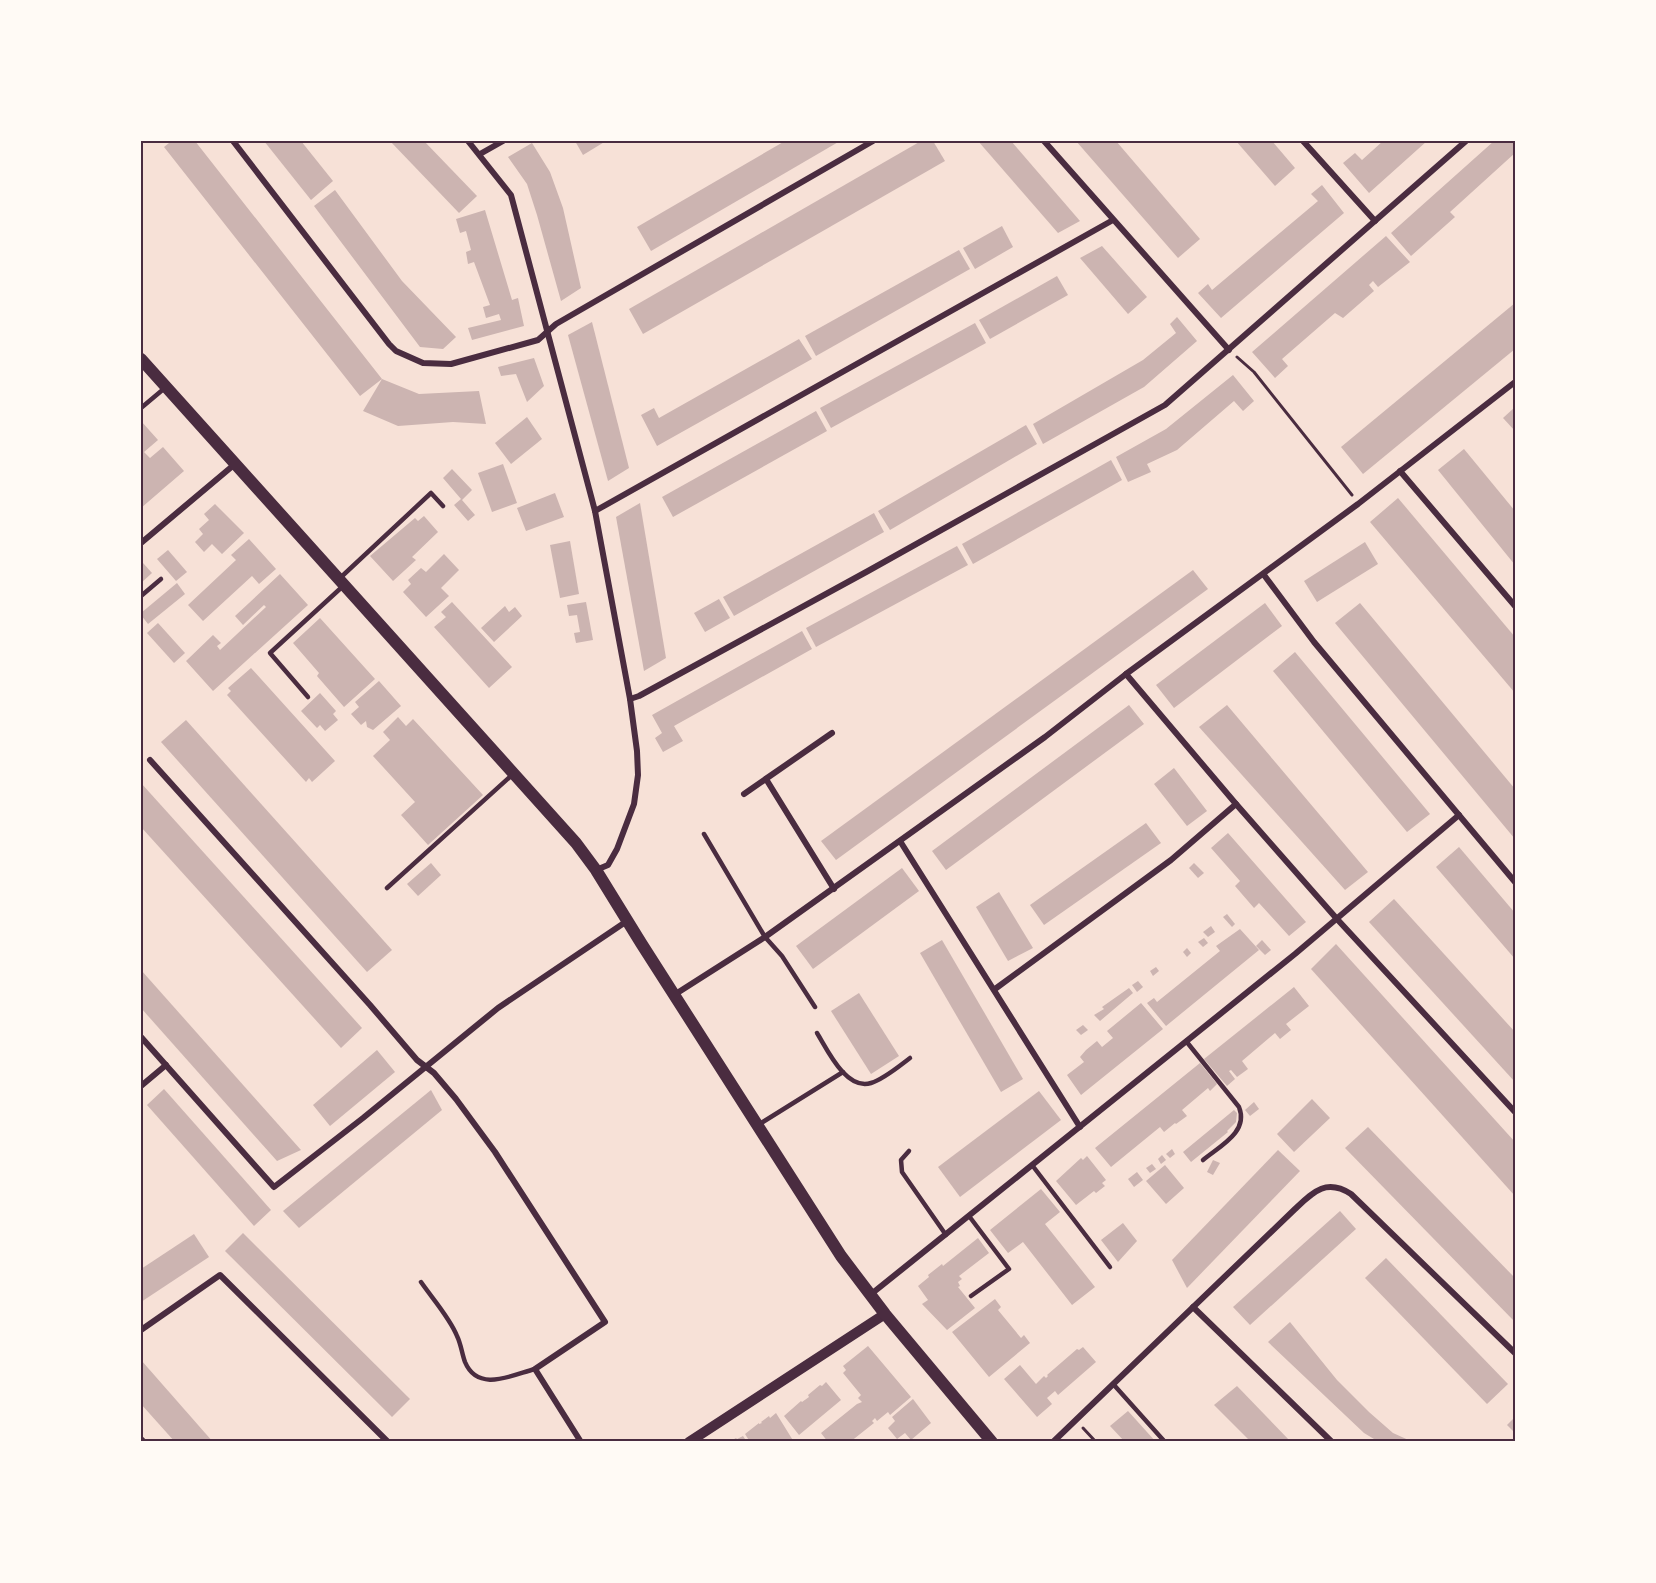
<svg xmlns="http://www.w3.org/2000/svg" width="1656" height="1583" viewBox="0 0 1656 1583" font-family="Helvetica,sans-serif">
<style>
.building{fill:#ccb4b1}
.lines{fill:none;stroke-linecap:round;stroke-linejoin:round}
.path{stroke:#4a2c40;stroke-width:3}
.service{stroke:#4a2c40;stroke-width:4.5}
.minor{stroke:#4a2c40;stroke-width:6}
.tertiary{stroke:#4a2c40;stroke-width:10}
.secondary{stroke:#4a2c40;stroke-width:12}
.neatline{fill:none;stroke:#4a2c40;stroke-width:2}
</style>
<rect width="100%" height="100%" fill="#f7e1d7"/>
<g class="building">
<polygon points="167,141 195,141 382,379 419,394 479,391 486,424 453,422 398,426 363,411 382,379 360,396 164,147 169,143"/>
<polygon points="264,141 301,141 333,181 311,200"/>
<polygon points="390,141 424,141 477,196 459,213"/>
<polygon points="575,141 606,141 583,155"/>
<polygon points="785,141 840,141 651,251 637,227"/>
<polygon points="921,141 933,141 945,161 643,334 629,309"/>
<polygon points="978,141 1011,141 1080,221 1058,233"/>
<polygon points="1076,141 1116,141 1200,239 1178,258"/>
<polygon points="1236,141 1272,141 1295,168 1275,186"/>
<polygon points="1383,141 1427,141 1369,193 1343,163 1355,153 1362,160"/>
<polygon points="1494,141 1515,141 1515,153 1450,212 1455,217 1411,256 1391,233"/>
<polygon points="532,143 550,172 563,208 581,288 561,301 537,215 527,184 508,157"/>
<polygon points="1322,185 1344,213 1221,318 1198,293 1208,284 1212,290 1318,201 1311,194"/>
<polygon points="335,190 402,281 456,337 443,349 420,347 314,206"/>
<polygon points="485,210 512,300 518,298 524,326 472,340 468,328 501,320 499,314 486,318 483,307 490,305 474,262 468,264 466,252 471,250 466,231 460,233 456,219"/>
<polygon points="1002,226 1013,247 975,269 963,248"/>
<polygon points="1386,236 1410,262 1378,287 1373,281 1369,285 1374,291 1343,318 1335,313 1282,359 1288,366 1275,378 1252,352"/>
<polygon points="1102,246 1147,297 1128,314 1080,258"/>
<polygon points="959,250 970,269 816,356 805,336"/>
<polygon points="1057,276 1068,295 990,339 979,320"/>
<polygon points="1515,303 1515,349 1363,474 1341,447"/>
<polygon points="1177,317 1197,341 1144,387 1043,444 1033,424 1143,360 1176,333 1170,324"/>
<polygon points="592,322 629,468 608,481 568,335"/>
<polygon points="975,323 986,343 831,428 820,408"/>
<polygon points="799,339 812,359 657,446 641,415 654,408 659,418"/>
<polygon points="534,358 544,386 527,402 516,374 501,376 498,367"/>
<polygon points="1233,375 1254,401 1243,411 1234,401 1177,450 1147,464 1151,472 1128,482 1116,457 1166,429"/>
<polygon points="1515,407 1515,431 1503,418"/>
<polygon points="816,411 827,431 673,517 662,497"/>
<polygon points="527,417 542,439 511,464 495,443"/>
<polygon points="141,421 158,440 144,452 150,458 163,447 184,471 141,508"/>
<polygon points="1026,425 1037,444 890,530 878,511"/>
<polygon points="1464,449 1515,511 1515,565 1438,470"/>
<polygon points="1111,460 1122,480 973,564 962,544"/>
<polygon points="503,464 517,503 492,512 478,473"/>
<polygon points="452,469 472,490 462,500 475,515 468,521 454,505 461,499 443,478"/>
<polygon points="555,493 564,517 526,531 517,508"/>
<polygon points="1398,498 1515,637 1515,693 1370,522"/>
<polygon points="640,503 666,658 644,671 616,517"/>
<polygon points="215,504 244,533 222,554 212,544 204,552 195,542 203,534 199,529 209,520 204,514"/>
<polygon points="874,513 884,532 734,616 723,597"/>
<polygon points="424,516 438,532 412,557 416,560 393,581 370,556 415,518 418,521"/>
<polygon points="249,539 276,569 259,584 252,576 203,621 188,605 236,560 231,555"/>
<polygon points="570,541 579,594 560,598 550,545"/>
<polygon points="1365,542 1378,564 1317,602 1304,581"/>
<polygon points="957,546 968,565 816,647 806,628"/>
<polygon points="168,550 187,572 176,581 157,559"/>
<polygon points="444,554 459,570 441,588 449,596 426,617 403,592 411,584 408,580 421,568 426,572"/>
<polygon points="143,563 152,573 141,583 141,565"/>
<polygon points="1193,570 1208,589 836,860 821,841"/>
<polygon points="280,574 308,605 213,691 186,661 213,635 221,643 217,646 220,650 266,607 264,605 243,625 235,616"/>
<polygon points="177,583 185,594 148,624 141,615 141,613"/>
<polygon points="719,599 730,618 705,632 694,613"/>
<polygon points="452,602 512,667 489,688 434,627 446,617 441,612"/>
<polygon points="586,602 593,640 576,643 574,633 580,632 577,615 569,616 567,605"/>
<polygon points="1265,603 1282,626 1174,708 1156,685"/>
<polygon points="1360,603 1515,789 1515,839 1335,623"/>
<polygon points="505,606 509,612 515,607 522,616 494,642 481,628"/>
<polygon points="320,618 375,679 344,707 317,676 319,673 293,643"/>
<polygon points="158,623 185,653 174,663 147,633"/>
<polygon points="802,631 812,649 674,726 683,741 663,752 655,738 662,733 652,715"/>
<polygon points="1295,652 1430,814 1407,832 1273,671"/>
<polygon points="251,668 335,761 312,782 309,778 306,782 227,695 231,691 228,688"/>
<polygon points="379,681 401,706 373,730 367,727 366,721 361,725 351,714 359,707 355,702"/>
<polygon points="320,693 336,711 333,714 338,720 325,731 320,725 317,728 301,711"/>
<polygon points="1129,705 1144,724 946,870 932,851"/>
<polygon points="1227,705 1368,872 1345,890 1199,727"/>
<polygon points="398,717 406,726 413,719 483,795 428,845 401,815 415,802 373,756 390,740 383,732"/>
<polygon points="186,720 392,950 367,972 161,742"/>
<polygon points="1174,768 1207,811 1187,826 1154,784"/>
<polygon points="141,783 362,1028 341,1048 141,827"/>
<polygon points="1146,823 1161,843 1044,925 1030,905"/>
<polygon points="1228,833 1306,922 1289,936 1259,903 1254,908 1235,886 1240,881 1211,848"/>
<polygon points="1459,847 1515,913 1515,959 1436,867"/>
<polygon points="431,863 441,875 418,896 407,884"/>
<polygon points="1194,863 1204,873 1198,878 1189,868"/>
<polygon points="902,868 919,891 813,969 796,946"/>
<polygon points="999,892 1033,948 1008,961 976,907"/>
<polygon points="1394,899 1515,1032 1515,1082 1369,922"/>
<polygon points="1227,914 1235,924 1232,927 1223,917"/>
<polygon points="1211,926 1215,932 1208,937 1203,932"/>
<polygon points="1240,929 1259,950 1166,1026 1147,1003 1154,998 1157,1002 1220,951 1216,946"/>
<polygon points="1204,938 1208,943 1203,947 1198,942"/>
<polygon points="942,940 1023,1079 1001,1092 920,953"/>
<polygon points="1262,940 1271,950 1265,955 1256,946"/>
<polygon points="1336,944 1515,1142 1515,1196 1311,969"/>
<polygon points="1187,948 1191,953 1187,957 1183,952"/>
<polygon points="1156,967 1159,971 1153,976 1150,971"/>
<polygon points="141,970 301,1150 277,1161 141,1008"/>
<polygon points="1138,981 1143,987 1137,992 1132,985"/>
<polygon points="1294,987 1309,1006 1286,1024 1291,1030 1280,1039 1275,1033 1242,1061 1248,1069 1237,1077 1231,1070 1229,1071 1235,1079 1227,1086 1204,1059"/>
<polygon points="1129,988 1133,993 1100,1021 1094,1015 1104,1009 1102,1007"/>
<polygon points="859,993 899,1056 871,1074 831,1011"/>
<polygon points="1141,1003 1163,1029 1081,1095 1067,1075 1084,1062 1080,1057 1086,1050 1097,1041 1102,1047 1113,1038 1107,1031"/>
<polygon points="1083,1025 1088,1030 1081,1035 1076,1030"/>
<polygon points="377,1050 395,1072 330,1126 313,1105"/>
<polygon points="1200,1063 1217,1084 1210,1091 1208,1088 1182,1110 1187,1116 1176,1124 1175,1123 1164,1132 1160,1127 1111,1167 1095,1148"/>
<polygon points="164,1089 271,1210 254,1226 147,1105"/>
<polygon points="431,1090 442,1110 299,1228 283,1211"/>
<polygon points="1039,1091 1061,1120 960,1197 938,1167"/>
<polygon points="1312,1099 1330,1118 1294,1152 1277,1134"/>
<polygon points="1254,1102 1259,1109 1250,1116 1245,1110"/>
<polygon points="1234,1110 1237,1113 1236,1122 1227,1131 1228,1132 1191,1162 1183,1152"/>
<polygon points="1368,1127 1515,1278 1515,1322 1345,1148"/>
<polygon points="1172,1149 1175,1154 1170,1158 1166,1154"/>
<polygon points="1278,1150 1300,1171 1187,1288 1172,1260"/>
<polygon points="1162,1155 1166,1160 1161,1164 1158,1159"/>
<polygon points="1087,1156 1106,1180 1102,1183 1105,1186 1096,1193 1094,1191 1076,1205 1056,1181 1081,1158 1083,1160"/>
<polygon points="1213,1160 1220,1163 1213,1175 1207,1172"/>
<polygon points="1152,1164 1156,1169 1150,1173 1146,1168"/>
<polygon points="1165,1165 1184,1188 1166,1204 1146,1181"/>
<polygon points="1137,1172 1143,1180 1134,1187 1128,1179"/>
<polygon points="1041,1189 1060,1212 1045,1224 1095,1287 1072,1305 1023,1242 1008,1253 990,1230"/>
<polygon points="1340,1211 1356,1229 1250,1325 1233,1307"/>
<polygon points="1123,1223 1137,1241 1118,1262 1101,1240"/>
<polygon points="243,1233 410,1399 392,1417 225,1251"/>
<polygon points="194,1234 209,1257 141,1302 141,1269"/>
<polygon points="978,1238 989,1253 959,1276 962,1279 958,1282 960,1286 958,1287 975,1308 947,1330 922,1304 928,1300 918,1286 929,1277 928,1275 942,1264 943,1266"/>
<polygon points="1386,1258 1508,1384 1487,1404 1365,1278"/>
<polygon points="995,1299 1001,1307 998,1310 1021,1338 1024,1335 1030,1343 989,1377 952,1332"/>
<polygon points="1290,1322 1337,1380 1369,1412 1393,1433 1413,1442 1379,1442 1364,1433 1268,1342"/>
<polygon points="868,1346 911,1397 890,1415 888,1412 877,1421 875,1418 872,1421 874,1423 850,1442 828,1442 821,1433 857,1404 862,1402 858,1398 861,1395 843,1373 846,1370 843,1366"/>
<polygon points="1083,1347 1096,1362 1058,1395 1055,1391 1047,1398 1052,1404 1037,1417 1004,1379 1020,1365 1036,1384 1044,1376 1046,1378 1048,1376 1047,1375 1077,1349 1079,1350"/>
<polygon points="141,1360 213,1442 175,1442 141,1404"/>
<polygon points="826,1382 841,1400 799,1435 784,1416 801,1401 802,1402 809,1397 808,1395 820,1385 822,1386"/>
<polygon points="1237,1386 1291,1442 1251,1442 1214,1405"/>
<polygon points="913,1399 931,1423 911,1440 905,1433 897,1439 888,1428 895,1421 892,1417"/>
<polygon points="1128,1411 1156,1442 1125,1442 1110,1426"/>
<polygon points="776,1413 794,1442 750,1442 745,1434 759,1423 759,1424 762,1423 761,1422 769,1416 770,1418"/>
<polygon points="1515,1417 1515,1433 1507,1425"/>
<polygon points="743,1436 747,1442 729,1442 736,1438 737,1439"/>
</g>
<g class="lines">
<g class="path">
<polyline points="1237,357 1254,372 1352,495"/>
<polyline points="1083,1428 1096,1442"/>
</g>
<g class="service">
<polyline points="141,408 166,387"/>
<polyline points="339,579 431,493 443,506"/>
<polyline points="141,596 161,579"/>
<polyline points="308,697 270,653 342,587"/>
<polyline points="704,834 765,937 782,956 815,1007"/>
<polyline points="387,888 512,775"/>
<path d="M817,1033c10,16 29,58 54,50 13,-4 27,-16 39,-25"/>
<path d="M1186,1041l53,66c10,25 -19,39 -36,53"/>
<polyline points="758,1125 843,1072"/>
<polyline points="909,1151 901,1160 902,1172 946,1235"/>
<polyline points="1032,1165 1110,1267"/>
<polyline points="969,1216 1009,1269 971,1296"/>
<path d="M421,1282c11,16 29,36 36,54 4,8 5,18 8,26 13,31 47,13 70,7"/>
<polyline points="1114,1385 1165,1442"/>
</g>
<g class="minor">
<polyline points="233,141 389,344 396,351 423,363 451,364 538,340 556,324 873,141"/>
<polyline points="468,141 511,195 595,511 630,699 637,751 638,775 634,804 617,849 608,865 596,870"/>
<polyline points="1044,141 1229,350"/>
<polyline points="1303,141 1375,221"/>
<polyline points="480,154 503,141"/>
<polyline points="1400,471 1515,606"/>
<polyline points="595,511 1113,220"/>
<polyline points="141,543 235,464"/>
<polyline points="1264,575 1314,642 1515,882"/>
<polyline points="1126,674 1236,804 1337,919 1515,1112"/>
<polyline points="630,699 639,696 868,571 1165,405 1466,141"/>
<polyline points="150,760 370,1005 417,1060 434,1073 456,1099 495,1152 605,1322 535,1369 581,1442"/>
<polyline points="766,779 834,889"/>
<polyline points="744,794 832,733"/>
<polyline points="900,841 1080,1127"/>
<polyline points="995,989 1171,860 1236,804"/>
<polyline points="674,995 765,937 1045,737 1126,674 1358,504 1515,382"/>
<polyline points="141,1037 274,1187 363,1118 498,1008 627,921"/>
<polyline points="141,1086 166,1065"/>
<polyline points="870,1295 1295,954 1459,815"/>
<polyline points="1193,1307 1332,1442"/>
<polyline points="141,1330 220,1275 388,1442"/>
<polyline points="141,1439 144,1442"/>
<path d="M1053,1442l242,-233c18,-17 31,-31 56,-15l164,159"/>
</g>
<polyline class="tertiary" points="689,1442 885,1314"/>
<polyline class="secondary" points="141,359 576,843 596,870 641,943 841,1256 885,1314 992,1442"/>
</g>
<rect width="1656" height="1583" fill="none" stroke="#fffaf5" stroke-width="285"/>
<rect x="142" y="142" width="1372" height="1298" class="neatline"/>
</svg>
